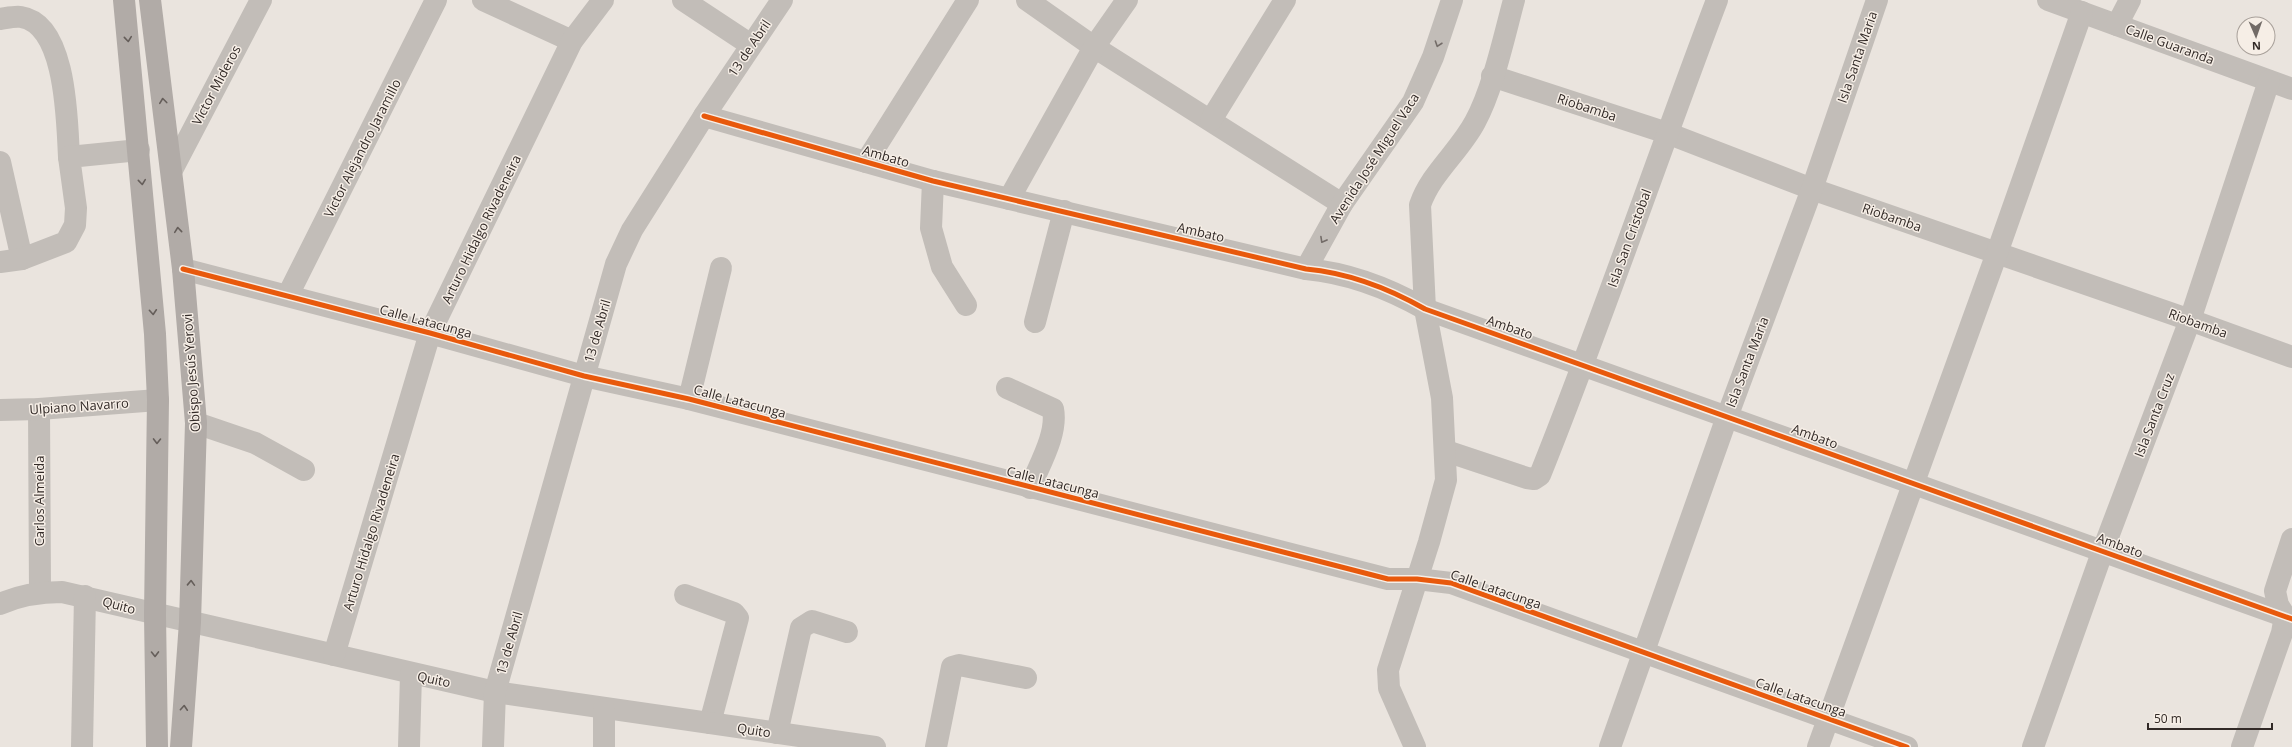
<svg xmlns="http://www.w3.org/2000/svg" width="2292" height="747" viewBox="0 0 2292 747" font-family="'Open Sans',sans-serif">
<style>
.lines{fill:none;stroke-linecap:round;stroke-linejoin:round}
.minor{stroke:#c2bdb8;stroke-width:22}
.major{stroke:#b1aba7;stroke-width:22}
.cycleway-casing{stroke:#f6eee6;stroke-width:8}
.cycleway{stroke:#e8590c;stroke-width:5}
.oneway{stroke:#655e5a}
.oneway2{stroke:#736c68}
.labels{text-anchor:middle;dominant-baseline:central;stroke-width:3;stroke-linejoin:round;paint-order:stroke}
.street-label{font-size:13px;fill:#322a27;stroke:#f6eee6}
</style>
<rect width="100%" height="100%" fill="#eae4de"/>
<g class="lines">
<g class="minor">
<polyline points="483,0 572,41"/>
<polyline points="683,0 751,45"/>
<polyline points="1027,0 1094,47 1342,204"/>
<polyline points="2048,0 2292,89"/>
<path d="M0,19c7,-1 15,-3 21,-2 46,7 46,106 48,140"/>
<polyline points="2117,25 2130,0"/>
<polyline points="1492,76 1667,133 1812,189 2190,320 2292,357"/>
<path d="M704,116l229,65 373,88c43,4 82,19 119,40l867,310"/>
<polyline points="1211,120 1285,0"/>
<polyline points="0,162 22,259"/>
<polyline points="866,162 968,0"/>
<polyline points="172,170 261,0"/>
<polyline points="933,181 931,228 942,267 966,305"/>
<polyline points="1009,199 1094,47 1127,0"/>
<polyline points="0,262 22,259 66,242 75,225 76,208 69,157 139,150"/>
<polyline points="183,269 430,333 584,376 689,399 1388,579 1417,579 1451,583 1907,747"/>
<polyline points="1306,269 1342,204 1413,102 1433,57 1452,0"/>
<polyline points="288,295 436,0"/>
<polyline points="1035,322 1064,211"/>
<path d="M1007,388l46,21c5,25 -14,56 -23,79"/>
<polyline points="689,399 721,268"/>
<polyline points="39,409 40,592"/>
<polyline points="0,410 39,409 158,400"/>
<polyline points="196,423 255,443 304,470"/>
<path d="M1446,451l81,27 7,1 6,-4c63,-157 117,-317 177,-475"/>
<polyline points="685,595 734,613 738,618 710,723"/>
<path d="M0,604c20,-9 40,-12 62,-12l433,100 380,55"/>
<polyline points="334,655 430,333 572,41 603,0"/>
<polyline points="604,709 604,747"/>
<polyline points="777,733 801,628 812,621 847,632"/>
<polyline points="82,747 85,596"/>
<polyline points="409,747 411,674"/>
<polyline points="493,747 495,692 616,264 632,230 704,116 782,0"/>
<polyline points="936,747 952,667 959,665 1026,678"/>
<path d="M1415,747l-26,-59 -1,-18 41,-128 17,-62 -4,-82 -17,-89 -5,-104c11,-32 39,-53 55,-83 18,-33 29,-85 39,-122"/>
<polyline points="1610,747 1727,417 1812,189 1877,0"/>
<polyline points="1818,747 1997,253 2082,12"/>
<polyline points="2033,747 2103,550 2190,320 2269,81"/>
<polyline points="2242,747 2282,633 2285,616 2278,605 2275,591 2292,539"/>
</g>
<g class="major">
<polyline points="124,0 155,334 158,400 155,615 157,747"/>
<polyline points="150,0 183,269 196,423 190,622 181,747"/>
</g>
<g class="cycleway-casing">
<g id="cycleway">
<path d="M704,116l229,65 373,88c43,4 82,19 119,40l867,310"/>
<polyline points="183,269 430,333 584,376 689,399 1388,579 1417,579 1451,583 1907,747"/>
</g>
</g>
<use href="#cycleway" class="cycleway"/>
</g>
<defs><path id="oneway-chevron" d="M-2-3.5L2.5 0L-2 3.5" fill="none" stroke-width="1.6" stroke-linecap="round" stroke-linejoin="round"/></defs>
<g class="oneway">
<use href="#oneway-chevron" transform="translate(128 39) rotate(84)"/>
<use href="#oneway-chevron" transform="translate(163 101) rotate(-97)"/>
<use href="#oneway-chevron" transform="translate(142 182) rotate(84)"/>
<use href="#oneway-chevron" transform="translate(178 230) rotate(-96)"/>
<use href="#oneway-chevron" transform="translate(153 312) rotate(86)"/>
<use href="#oneway-chevron" transform="translate(157 441) rotate(91)"/>
<use href="#oneway-chevron" transform="translate(191 583) rotate(-88)"/>
<use href="#oneway-chevron" transform="translate(155 654) rotate(89)"/>
<use href="#oneway-chevron" transform="translate(184 708) rotate(-86)"/>
</g>
<g class="oneway2">
<use href="#oneway-chevron" transform="translate(1438 44) rotate(109)"/>
<use href="#oneway-chevron" transform="translate(1323 240) rotate(119)"/>
</g>
<g class="labels">
<g class="street-label">
<text transform="translate(2170 44) rotate(20)">Calle Guaranda</text>
<text transform="translate(749 48) rotate(-56)">13 de Abril</text>
<text transform="translate(1857 57) rotate(-71)">Isla Santa Maria</text>
<text transform="translate(216 85) rotate(-62)">Victor Mideros</text>
<text transform="translate(1587 107) rotate(18)">Riobamba</text>
<text transform="translate(362 148) rotate(-63)">Victor Alejandro Jaramillo</text>
<text transform="translate(886 156) rotate(16)">Ambato</text>
<text transform="translate(1374 158) rotate(-57)">Avenida José Miguel Vaca</text>
<text transform="translate(1892 217) rotate(19)">Riobamba</text>
<text transform="translate(481 229) rotate(-64)">Arturo Hidalgo Rivadeneira</text>
<text transform="translate(1201 232) rotate(13)">Ambato</text>
<text transform="translate(1629 238) rotate(-70)">Isla San Cristobal</text>
<text transform="translate(426 321) rotate(15)">Calle Latacunga</text>
<text transform="translate(2198 323) rotate(20)">Riobamba</text>
<text transform="translate(1510 327) rotate(19)">Ambato</text>
<text transform="translate(597 331) rotate(-74)">13 de Abril</text>
<text transform="translate(1747 362) rotate(-69)">Isla Santa Maria</text>
<text transform="translate(191 373) rotate(-94)">Obispo Jesús Yerovi</text>
<text transform="translate(740 401) rotate(15)">Calle Latacunga</text>
<text transform="translate(79 406) rotate(-4)">Ulpiano Navarro</text>
<text transform="translate(2154 415) rotate(-69)">Isla Santa Cruz</text>
<text transform="translate(1815 436) rotate(20)">Ambato</text>
<text transform="translate(1053 482) rotate(14)">Calle Latacunga</text>
<text transform="translate(39 501) rotate(-90)">Carlos Almeida</text>
<text transform="translate(371 532) rotate(-73)">Arturo Hidalgo Rivadeneira</text>
<text transform="translate(2120 545) rotate(20)">Ambato</text>
<text transform="translate(1496 589) rotate(19)">Calle Latacunga</text>
<text transform="translate(119 605) rotate(15)">Quito</text>
<text transform="translate(509 643) rotate(-74)">13 de Abril</text>
<text transform="translate(434 679) rotate(12)">Quito</text>
<text transform="translate(1801 697) rotate(19)">Calle Latacunga</text>
<text transform="translate(754 730) rotate(9)">Quito</text>
</g>
</g>
<g transform="translate(2256 36) rotate(178)"><circle r="19" fill="#f6eee6" stroke="#a8a09a"/>
<path d="M0-3L7 15L0 10L-7 15Z" fill="#726b67"/>
<text y="-6" font-size="11" font-weight="bold" text-anchor="middle" fill="#322a27">N</text>
</g>
<path d="M2148 723v6h124v-6" fill="none" stroke="#322a27" stroke-width="2"/>
<text x="2154" y="723" font-size="12" fill="#322a27" stroke="#f6eee6" stroke-width="3" paint-order="stroke">50 m</text>
</svg>
